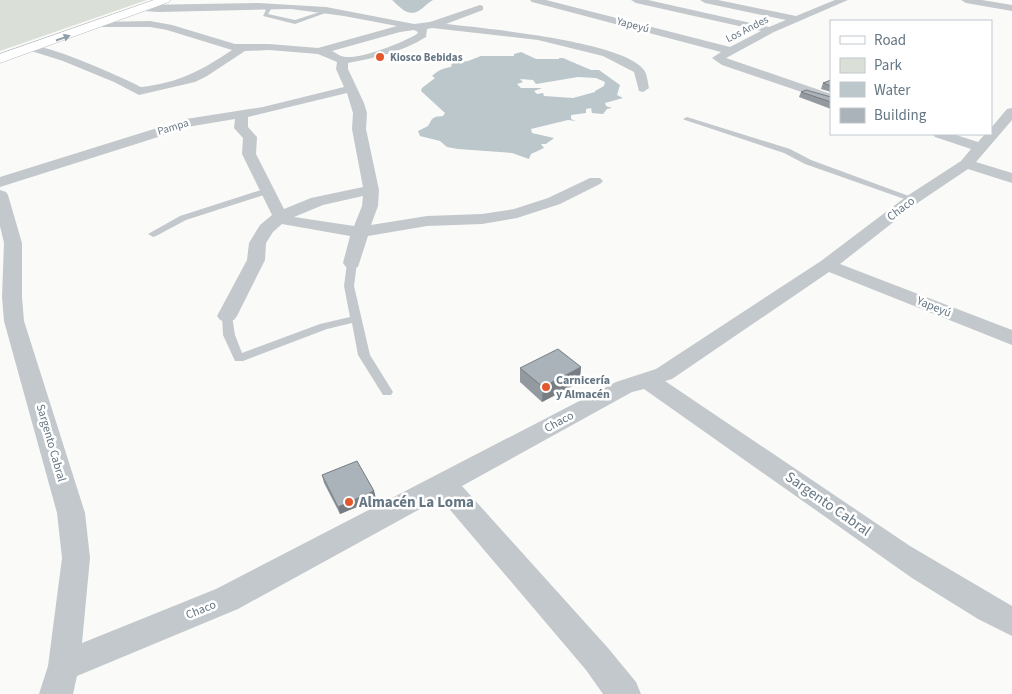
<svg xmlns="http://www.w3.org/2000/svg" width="1012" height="694" viewBox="0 0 1012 694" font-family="'Source Sans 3',sans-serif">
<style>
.green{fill:#dadfd7}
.water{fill:#bbc7cb;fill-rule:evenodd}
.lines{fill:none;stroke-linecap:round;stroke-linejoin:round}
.primary-casing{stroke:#b5babe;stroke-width:1}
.service{fill:#c3c8cc;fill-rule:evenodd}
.minor{fill:#c3c8cc;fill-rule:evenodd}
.primary{fill:#fff;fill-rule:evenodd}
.wall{fill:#929a9f}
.shaded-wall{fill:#777d82}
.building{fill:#aab3b9;stroke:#777d82}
.oneway{fill:#939fa8}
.poi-dot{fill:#e4572e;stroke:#fff;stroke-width:2}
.labels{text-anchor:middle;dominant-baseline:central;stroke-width:5;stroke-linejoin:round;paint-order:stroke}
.far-street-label{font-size:11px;fill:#657683;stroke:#fff}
.far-poi-label{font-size:11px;font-weight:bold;fill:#657683;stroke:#fff;text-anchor:start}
.street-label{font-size:12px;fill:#657683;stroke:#fff}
.poi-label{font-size:12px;font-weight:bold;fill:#657683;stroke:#fff;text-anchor:start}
.near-poi-label{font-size:15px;font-weight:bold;fill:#657683;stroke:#fff;text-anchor:start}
.near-street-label{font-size:15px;fill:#657683;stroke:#fff}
</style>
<rect width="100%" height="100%" fill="#fafaf8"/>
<polygon class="green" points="0,0 147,0 0,51"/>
<g class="water">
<path d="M392,0h41c-6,3 -8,7 -13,10 -12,8 -20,-3 -28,-10z"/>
<path d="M521,52l15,7h23v-1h4l28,12h8l21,15 -3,10 6,3 -18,5 1,3 6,2 -5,1 -4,5 -11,-1 -1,-5 -5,1v4l-15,2v4l5,2 -8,-1 -37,9 1,4 22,5 -8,6h-5l3,4 -13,6 -2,5 -17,-6 -54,-4 -11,-2 -7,-6 -20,-5 -2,-5 10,-5c5,-8 3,-9 15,-10l2,-3 -24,-22 1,-3 13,-10 -3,-2c5,-5 11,-8 19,-9l1,-4 16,-2 13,-5h33v-2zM578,77l18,1 9,4 -1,4 -9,5v1l-22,6 -29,-2 -1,-3 -6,1 -3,-3 8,-3h-21l-4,-4 6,-2 -3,-3 13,1 3,4z"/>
</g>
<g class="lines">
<g class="primary-casing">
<polygon id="primary" points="154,0 171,0 169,2 0,63 0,54"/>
</g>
<g class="service">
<polygon points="263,5 271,9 268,14 295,20 326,10 331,11 295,24 263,16 266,10 261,6"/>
<polygon points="687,117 790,149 811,160 917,199 916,201 910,201 805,164 784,153 685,120 683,119"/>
<polygon points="267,188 270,189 270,193 186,220 156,236 153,237 148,234 180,216"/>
<polygon points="352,260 357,263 354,286 370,355 393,392 391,395 383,395 358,355 352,323 327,329 243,361 235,361 223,335 222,316 223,314 227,313 232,316 235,335 242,353 320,324 350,317 344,286 347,263"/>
</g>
<g class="minor">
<polygon points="530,0 546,0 730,47 761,31 636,3 631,0 648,0 769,27 786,20 705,3 700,0 718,0 796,16 835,0 848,0 774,32 726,58 831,94 831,102 722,65 712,58 721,52 532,2"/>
<polygon points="961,0 982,0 1012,5 1012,11 966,3"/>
<path d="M258,3l68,4 88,17 16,-2 50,-17 3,1v4l-37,14c36,4 178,17 198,46 3,4 4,13 5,18l-6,4 -4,-1 -5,-19 -31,-16 -65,-16 -106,-12 -5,1 -1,8c-24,15 -51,21 -78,26v6l16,34 3,10 -1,16 13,61 -1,16 -7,19 56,-9 55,-2 32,-5 34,-11 42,-20h10l3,3 -3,3 -40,20 -43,14 -35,6 -55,2 -59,10 -10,31 -6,1 -6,-1 -3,-4 7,-27 -68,-12 -9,8 -7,11 -1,17 -28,56 -3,4 -7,2 -7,-2 -3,-4 30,-56 2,-17 11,-18 12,-10 -30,-61 1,-16 -9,-10 1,-9 -42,7 -193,61v-10l186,-58 77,-12 81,-20 -8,-18 1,-7 -19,-8 -49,-4 -24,1 -38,25 -12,6 -56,13 -25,-13 -51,-21 -35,-11 -1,-2 1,-2c16,-4 96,32 113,41 38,-4 61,-17 91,-37l-65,-20 -17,-3h-48l-5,-3 1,-2 52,-1 22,4 63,19h34l49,4 79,-22 -53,-10 -53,-7 -132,3 -16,-1 -5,-3 5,-3zM414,30l4,2 -1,2c-15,9 -53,24 -71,23 -5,0 -10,-4 -14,-6l68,-19zM347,93l6,20 -1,16 11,58 -52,11 -27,11 -28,-55 1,-17 -9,-10v-10zM363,196l-1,10 -8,20 -60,-9 29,-12z"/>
<polygon points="1012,108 1012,120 976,162 1012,173 1012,183 968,169 919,202 840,264 1012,330 1012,345 829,272 672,379 665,381 910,546 1012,606 1012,636 978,619 912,578 644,389 632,392 462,486 608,648 636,682 641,694 603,694 586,670 440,498 238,609 77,676 73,694 39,694 48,666 62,558 57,513 4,321 2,297 4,243 0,226 0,190 6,192 8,195 22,243 22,297 24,321 85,513 90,558 82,643 216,589 616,382 656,369 821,261 907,196 961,161 971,149 935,137 933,134 953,134 978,142 985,134 991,134 991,128 1007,109"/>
</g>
<use href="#primary" class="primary"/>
</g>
<g class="wall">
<polygon points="831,80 831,92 821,89 823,83"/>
<polygon points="801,92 831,97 831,109 799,97"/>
<polygon points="520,368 580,382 542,402 520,382"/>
<polygon points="322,475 374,491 376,499 340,514 324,483"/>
</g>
<g class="shaded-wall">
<polygon points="581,367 580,382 542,402 543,387"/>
<polygon points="374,491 376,499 340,514 338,507"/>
</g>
<g class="building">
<polygon points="831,80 831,86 823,83"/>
<polygon points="806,90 831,97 831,102 801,92"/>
<polygon points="558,349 581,367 543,387 520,368"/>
<polygon points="357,461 374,491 338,507 322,475"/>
</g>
<defs><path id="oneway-solid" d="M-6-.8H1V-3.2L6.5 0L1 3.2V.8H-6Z" transform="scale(1.25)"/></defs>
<use class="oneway" href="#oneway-solid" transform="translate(63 38) rotate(-19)"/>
<g class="poi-dot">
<circle cx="380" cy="57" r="5"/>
<circle cx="546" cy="387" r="5"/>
<circle cx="349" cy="502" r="5"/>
</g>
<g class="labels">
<g class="far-street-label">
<text transform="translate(633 25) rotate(15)">Yapeyú</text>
<text transform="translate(747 29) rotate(-27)">Los Andes</text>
<text transform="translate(173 127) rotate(-17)">Pampa</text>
</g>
<g class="far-poi-label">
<text x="390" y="57">Kiosco Bebidas</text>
</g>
<g class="street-label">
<text transform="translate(901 209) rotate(-37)">Chaco</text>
<text transform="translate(934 307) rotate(22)">Yapeyú</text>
<text transform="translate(559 422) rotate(-28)">Chaco</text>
<text transform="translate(51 443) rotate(74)">Sargento Cabral</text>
<text transform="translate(201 610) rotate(-22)">Chaco</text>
</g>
<g class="poi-label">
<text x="556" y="380">Carnicería<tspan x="556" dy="14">y Almacén</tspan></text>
</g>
<g class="near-poi-label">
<text x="359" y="502">Almacén La Loma</text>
</g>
<g class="near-street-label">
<text transform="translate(828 504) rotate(35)">Sargento Cabral</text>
</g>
</g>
<rect x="830" y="20" width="162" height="115" fill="#ffffff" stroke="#c1c8cd"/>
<rect x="840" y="36" width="25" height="8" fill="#ffffff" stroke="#c1c8cd"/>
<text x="874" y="45" font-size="15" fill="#657683">Road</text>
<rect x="840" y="58" width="25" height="15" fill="#dadfd7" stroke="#c1c8cd"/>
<text x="874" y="70" font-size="15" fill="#657683">Park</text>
<rect x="840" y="82" width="25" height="15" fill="#bbc7cb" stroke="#c1c8cd"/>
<text x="874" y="95" font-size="15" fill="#657683">Water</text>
<rect x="840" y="108" width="25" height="15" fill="#aab3b9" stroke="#c1c8cd"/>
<text x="874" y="120" font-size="15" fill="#657683">Building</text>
</svg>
